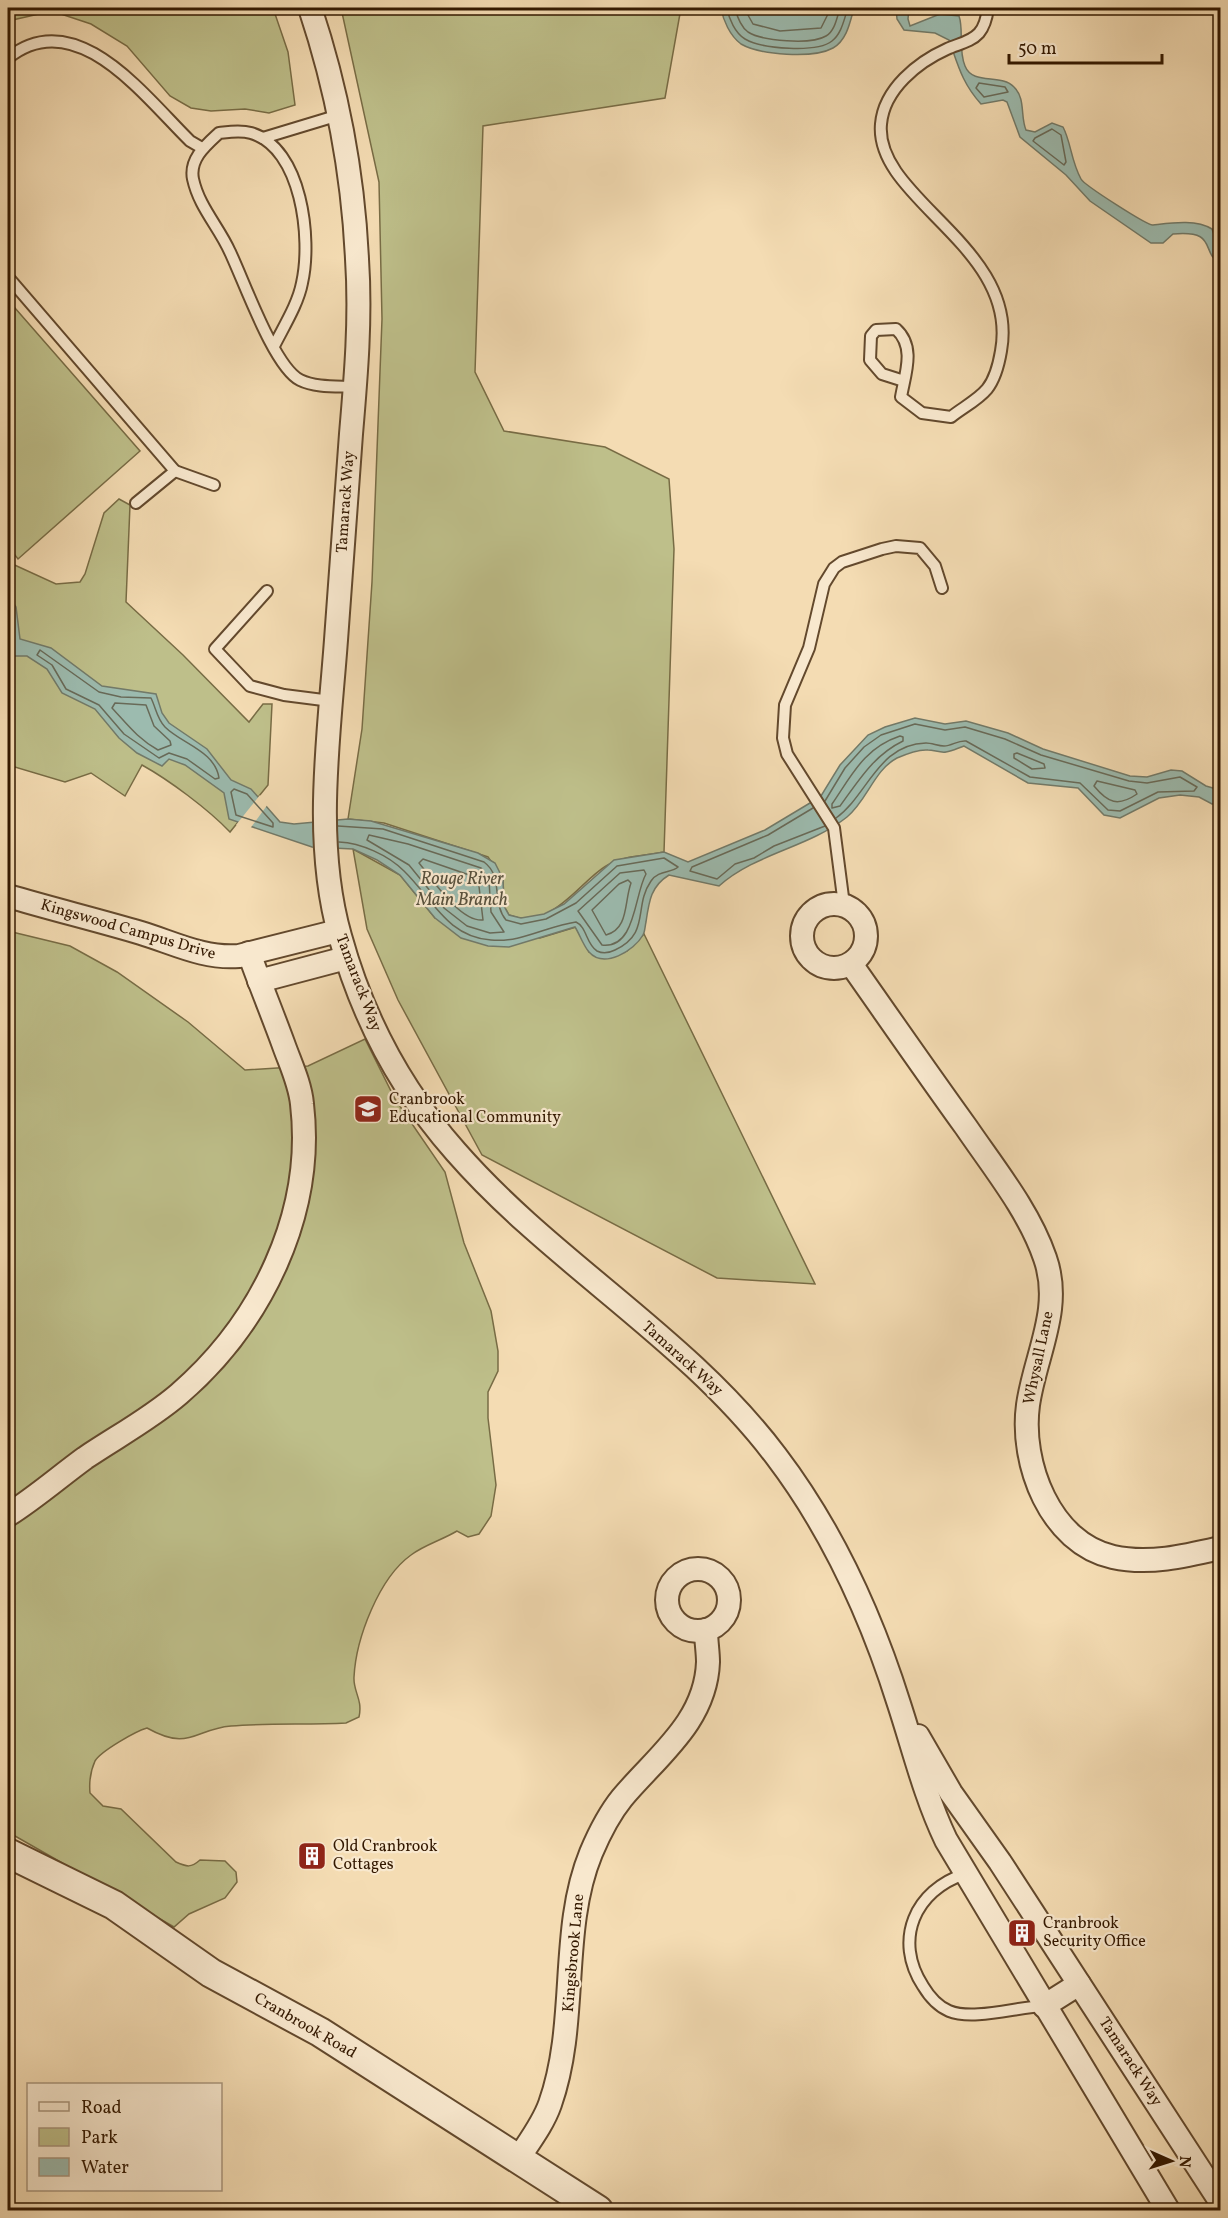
<svg xmlns="http://www.w3.org/2000/svg" width="1228" height="2218" viewBox="0 0 1228 2218" font-family="Vollkorn,serif">
<style>
.green{fill:#bebf8a;stroke:#786c45;stroke-width:1.5}
.water{fill:#9cbbaf;stroke:#727a69;stroke-width:1.5}
.pier{fill:#f4dcb3}
.lines{fill:none;stroke-linecap:round;stroke-linejoin:round}
.shore{stroke:#686a58;stroke-width:1.5}
.service-casing{stroke:#63492d;stroke-width:14}
.minor-casing{stroke:#63492d;stroke-width:26}
.tertiary-casing{stroke:#63492d;stroke-width:32}
.service{stroke:#f8e8ce;stroke-width:10}
.minor{stroke:#f8e8ce;stroke-width:22}
.tertiary{stroke:#f8e8ce;stroke-width:28}
.labels{text-anchor:middle;dominant-baseline:central;stroke-width:4.5;stroke-linejoin:round;paint-order:stroke}
.street-label{font-size:16px;fill:#331800;stroke:#f8e8ce}
.poi-label{font-size:16px;fill:#331800;stroke:#f8e8ce;text-anchor:start}
.water-label{font-size:18px;font-style:italic;fill:#58513d;stroke:#f8e8ce}
</style>
<rect width="100%" height="100%" fill="#f4dcb3"/>
<filter id="stains"><feTurbulence type="fractalNoise" baseFrequency=".00333" numOctaves="4"/><feColorMatrix values="0 0 0 0 .2 0 0 0 0 .09 0 0 0 0 .02 0 0 0 .5 -.17"/></filter>
<radialGradient id="worn" r=".72"><stop offset=".6" stop-color="#630" stop-opacity="0"/><stop offset="1" stop-color="#630" stop-opacity=".3"/></radialGradient>
<g class="green">
<polygon points="8,8 273,8 288,52 295,105 269,113 245,109 211,111 191,108 170,96 127,46 91,24 52,11 8,21"/>
<path d="M341,8h340l-16,90 -182,28 -8,246 29,59 101,16 64,32 5,70 -10,303c-19,4 -41,3 -58,14 -27,16 -55,66 -97,49l-5,-9 -1,-27 -15,-22 -104,-34 -36,-4 14,-90 10,-147 10,-263 -3,-137z"/>
<polygon points="8,300 140,451 18,559 8,546"/>
<path d="M119,499l11,6 -4,97 57,53 66,67 14,-18h9l-4,81 -38,47c-22,-23 -61,-52 -88,-67l-17,31 -34,-23 -26,9 -57,-17v-203l48,22 24,-2 5,-8 19,-61z"/>
<polygon points="353,849 400,875 435,918 540,938 576,927 589,952 627,951 644,934 815,1284 717,1278 482,1155 398,1000 367,929"/>
<path d="M8,931l62,15 47,26 71,50 57,48 63,-4 57,-27 30,60 50,73 19,71 27,68 7,40v20l-10,21v26l8,67 -5,31 -12,18 -11,3 -11,-6c-15,9 -33,14 -46,24 -32,23 -55,83 -57,122 -1,15 9,22 5,40l-13,6c-38,2 -77,0 -115,3 -37,3 -41,26 -84,2 -11,3 -46,23 -52,33 -5,11 -6,21 -5,32l13,13 18,3 55,53c11,5 15,6 24,-2l25,1 11,11 1,10 -12,16 -36,16 -15,13 -166,-95z"/>
</g>
<g class="water">
<path d="M721,8h133c-4,14 -7,32 -21,40 -20,11 -73,7 -92,-4 -11,-8 -18,-24 -20,-36z"/>
<path d="M896,8h13l-1,11 2,7 30,-12 19,2c5,14 -1,33 6,50 8,20 36,7 49,21 12,12 6,29 12,43l9,2 17,-9 11,4c8,15 8,34 18,52 3,6 67,47 72,46 18,-2 43,-6 59,4l8,22v13c-20,-13 -2,-34 -47,-30l-10,9h-12l-61,-42 -24,-26 -46,-38 -13,-35 -4,-2 -22,4c-19,-21 -23,-39 -32,-64l-14,-7 -31,-3 -7,-11z"/>
<path d="M8,594l8,13 4,32 31,9 51,38 54,8 6,19 7,10 38,26 24,31 20,9 29,33 14,2 54,-5 23,2 107,32 17,10 8,16 1,27 5,9 12,3 23,-4 20,-10 50,-44 50,-8 24,10 77,-32 45,-27 11,-7 19,-31 28,-30 17,-8 30,-9 30,6 21,-3 42,12 35,16 87,27 17,1 24,-7 11,1 24,15 14,4v13l-8,1 -13,-7 -19,-2 -21,3 -39,20 -16,-3 -26,-27 -50,-5 -64,-37c-6,2 -12,5 -18,6 -6,1 -12,-2 -18,-2 -10,-1 -22,4 -31,8 -23,12 -30,43 -50,59 -39,31 -91,36 -128,69l-50,-11c-18,11 -20,26 -23,47 -1,4 -1,10 -3,13 -9,16 -39,34 -54,17 -6,-7 -9,-17 -14,-25l-66,20 -21,-1 -27,-8 -26,-20 -35,-43 -23,-15 -24,-11 -41,-2 -83,-28 -5,-26 -39,-28 -16,-6 -7,7 -25,-13 -18,-15 -24,-29 -33,-16 -15,-24 -20,-13h-19z"/>
</g>
<polygon class="pier" points="260,795 268,804 249,830 236,825"/>
<g class="lines">
<g class="shore">
<path d="M727,8c2,11 8,25 18,31 17,10 72,14 87,2 10,-8 12,-22 16,-33"/>
<path d="M735,8c2,8 6,19 13,24 14,9 63,13 78,4 9,-5 11,-19 14,-28"/>
<polyline points="744,8 753,24 780,31 821,28 831,8"/>
<polygon points="979,83 1005,87 1008,92 984,97 976,88"/>
<polygon points="1052,129 1061,135 1066,162 1064,165 1033,141 1035,138"/>
<path d="M40,650l59,42 22,5 30,1c5,10 6,21 14,29 17,17 50,24 54,51l-4,1 -28,-20 -18,-6 -10,5 -35,-24 -25,-29 -33,-16 -14,-24 -15,-10z"/>
<path d="M115,703l31,2 8,21 16,15 1,4 -13,5c-20,-11 -31,-26 -46,-42z"/>
<path d="M900,736l3,1v4c-29,14 -44,39 -63,65l-8,2v-4c20,-29 32,-56 68,-68z"/>
<polygon points="1017,753 1044,764 1045,768 1032,769 1014,758 1014,754"/>
<path d="M1097,781l38,9 2,4c-19,13 -29,9 -43,-8z"/>
<polygon points="234,789 247,794 273,823 273,827 236,815 231,792"/>
<path d="M825,801l20,-33 19,-21 17,-12 34,-11 30,6 20,-3 40,12 36,16 88,26 18,2 33,-6 17,10 -3,4 -36,1 -38,19 -12,-1 -28,-27 -50,-6 -64,-36c-8,-1 -14,5 -22,5 -6,0 -12,-3 -18,-3 -48,1 -58,52 -90,75"/>
<polyline points="813,808 768,835 692,867 690,871 717,879 735,864 754,858 774,846 825,826"/>
<path d="M338,826l45,3 101,33c20,15 7,40 22,58l15,4 25,-5 30,-16 41,-37 47,-8 14,9c-6,6 -20,3 -27,14 -18,26 0,52 -36,69 -6,3 -12,4 -18,1 -11,-7 -10,-24 -21,-29 -29,4 -55,21 -85,18 -44,-3 -59,-42 -87,-69 -16,-16 -43,-28 -65,-29"/>
<polygon points="369,835 408,844 481,868 489,881 491,912 504,932 490,933 467,926 444,908 409,865 367,840"/>
<path d="M423,859l55,19 5,42c-23,2 -50,-40 -64,-57z"/>
<path d="M644,870l2,4c-12,21 -10,75 -44,71l-24,-34 42,-38z"/>
<path d="M628,880l3,3c-7,19 -2,46 -25,52l-14,-25 27,-26z"/>
</g>
<g class="service-casing">
<g id="service">
<path d="M8,58c68,-55 137,39 182,83l12,7"/>
<polyline points="263,138 339,115"/>
<polyline points="8,277 175,471 214,485"/>
<path d="M274,346c10,-20 24,-42 28,-63 10,-44 0,-135 -51,-150 -11,-3 -22,-1 -32,0 -13,12 -30,26 -26,46 6,28 26,48 37,73 14,29 44,115 70,128 16,8 38,6 55,7"/>
<path d="M904,381l-22,-7 -12,-14 1,-24 5,-6 20,-1c20,18 9,45 5,68l21,16 29,4c11,-9 27,-17 36,-28 8,-10 12,-26 14,-38 19,-104 -127,-152 -120,-227 3,-35 37,-62 66,-75 11,-5 24,-7 32,-16 6,-7 8,-17 9,-25"/>
<polyline points="136,503 175,471"/>
<polyline points="267,591 215,649 250,686 284,695 331,701"/>
<polyline points="844,905 834,828 787,754 783,738 785,705 809,648 824,584 834,568 842,562 882,549 896,546 920,548 935,566 942,588"/>
<path d="M965,1874c-50,16 -72,66 -42,112 6,10 14,20 26,25 24,10 68,-4 95,-5"/>
</g>
</g>
<g class="minor-casing">
<g id="minor">
<path d="M310,8c27,81 43,166 47,251 4,59 -1,117 -6,175 -5,69 -10,137 -15,206 -7,96 -23,201 4,296 22,80 61,154 116,216 97,111 231,186 320,304 57,75 95,159 123,248 15,46 26,92 47,136l222,370"/>
<path d="M8,896c44,13 89,24 133,37 33,10 63,26 98,23l99,-25"/>
<circle cx="834" cy="936" r="32"/>
<path d="M851,964c38,54 76,109 115,163 28,41 63,84 79,131 18,51 -10,97 -17,147 -8,58 22,138 85,152 36,8 73,-1 107,-9"/>
<polyline points="259,981 346,958"/>
<path d="M8,1515c27,-17 51,-38 77,-57 31,-21 65,-39 94,-64 82,-71 136,-180 123,-290 -2,-21 -12,-41 -19,-61 -11,-30 -23,-59 -34,-90"/>
<circle cx="698" cy="1600" r="31"/>
<polyline points="918,1736 951,1793 1000,1862 1220,2201"/>
<polyline points="1044,2006 1079,1984"/>
<path d="M518,2159c11,-17 25,-35 32,-55 29,-82 9,-173 41,-251 8,-19 18,-39 31,-55 34,-41 84,-76 86,-136 0,-10 -2,-21 -2,-32"/>
</g>
</g>
<g class="tertiary-casing">
<polyline id="tertiary" points="8,1853 114,1905 211,1973 320,2032 598,2210"/>
</g>
<use href="#service" class="service"/>
<use href="#minor" class="minor"/>
<use href="#tertiary" class="tertiary"/>
</g>
<defs>
<g id="school-square" transform="scale(1.5)"><rect x="-9" y="-9" width="18" height="18" rx="4" fill="#8f2418" stroke="#f8e8ce"/><path d="M0-5L7-2L0 1L-7-2ZM-4 1L0 2.5L4 1V4Q0 6-4 4Z" fill="#fff"/></g>
<g id="building-square" transform="scale(1.5)"><rect x="-9" y="-9" width="18" height="18" rx="4" fill="#8f2418" stroke="#f8e8ce"/><path d="M-4-6H4V6H1V3H-1V6H-4ZM-2.5-4.3h1.7v1.8h-1.7ZM.8-4.3h1.7v1.8H.8ZM-2.5-1h1.7V.8h-1.7ZM.8-1h1.7V.8H.8Z" fill="#fff"/></g>
</defs>
<g fill-rule="evenodd">
<use href="#school-square" x="368" y="1109"/>
<use href="#building-square" x="312" y="1856"/>
<use href="#building-square" x="1022" y="1933"/>
</g>
<g class="labels">
<g class="street-label">
<text transform="translate(346 502) rotate(-86)">Tamarack Way</text>
<text transform="translate(128 930) rotate(16)">Kingswood Campus Drive</text>
<text transform="translate(358 983) rotate(69)">Tamarack Way</text>
<text transform="translate(1039 1358) rotate(-78)">Whysall Lane</text>
<text transform="translate(682 1359) rotate(42)">Tamarack Way</text>
<text transform="translate(574 1953) rotate(-85)">Kingsbrook Lane</text>
<text transform="translate(305 2026) rotate(30)">Cranbrook Road</text>
<text transform="translate(1130 2062) rotate(57)">Tamarack Way</text>
</g>
<g class="poi-label">
<text x="389" y="1100">Cranbrook<tspan x="389" dy="18">Educational Community</tspan></text>
<text x="333" y="1847">Old Cranbrook<tspan x="333" dy="18">Cottages</tspan></text>
<text x="1043" y="1924">Cranbrook<tspan x="1043" dy="18">Security Office</tspan></text>
</g>
<g class="water-label">
<text x="462" y="879">Rouge River<tspan x="462" dy="21">Main Branch</tspan></text>
</g>
</g>
<rect width="1228" height="2218" fill="none" stroke="#f4dcb3" stroke-width="30"/>
<rect x="9" y="9" width="1210" height="2200" fill="none" stroke="#331800" stroke-width="3"/>
<rect x="15" y="15" width="1198" height="2188" fill="none" stroke="#331800" stroke-width="1.5"/>
<rect x="27" y="2083" width="195" height="108" fill="#f8e8ce" stroke="#a9957c" stroke-width="1.5"/>
<rect x="39" y="2102" width="30" height="9" fill="#f8e8ce" stroke="#a9957c" stroke-width="1.5"/>
<text x="81" y="2113" font-size="18" fill="#331800">Road</text>
<rect x="39" y="2128" width="30" height="18" fill="#bebf8a" stroke="#a9957c" stroke-width="1.5"/>
<text x="81" y="2143" font-size="18" fill="#331800">Park</text>
<rect x="39" y="2158" width="30" height="18" fill="#9cbbaf" stroke="#a9957c" stroke-width="1.5"/>
<text x="81" y="2173" font-size="18" fill="#331800">Water</text>
<g transform="translate(1171 2161) rotate(93)" stroke="#f8e8ce" stroke-width="4.5" paint-order="stroke">
<path d="M0-4.5L10 22L0 15L-10 22Z" fill="#331800"/>
<text y="-9" font-size="16" font-weight="bold" text-anchor="middle" fill="#331800">N</text>
</g>
<path d="M1009 54v9h153v-9" fill="none" stroke="#331800" stroke-width="3"/>
<text x="1018" y="54" font-size="18" fill="#331800" stroke="#f8e8ce" stroke-width="4.5" paint-order="stroke">50 m</text>
<rect width="100%" height="100%" filter="url(#stains)"/>
<rect width="100%" height="100%" fill="url(#worn)"/>
</svg>
